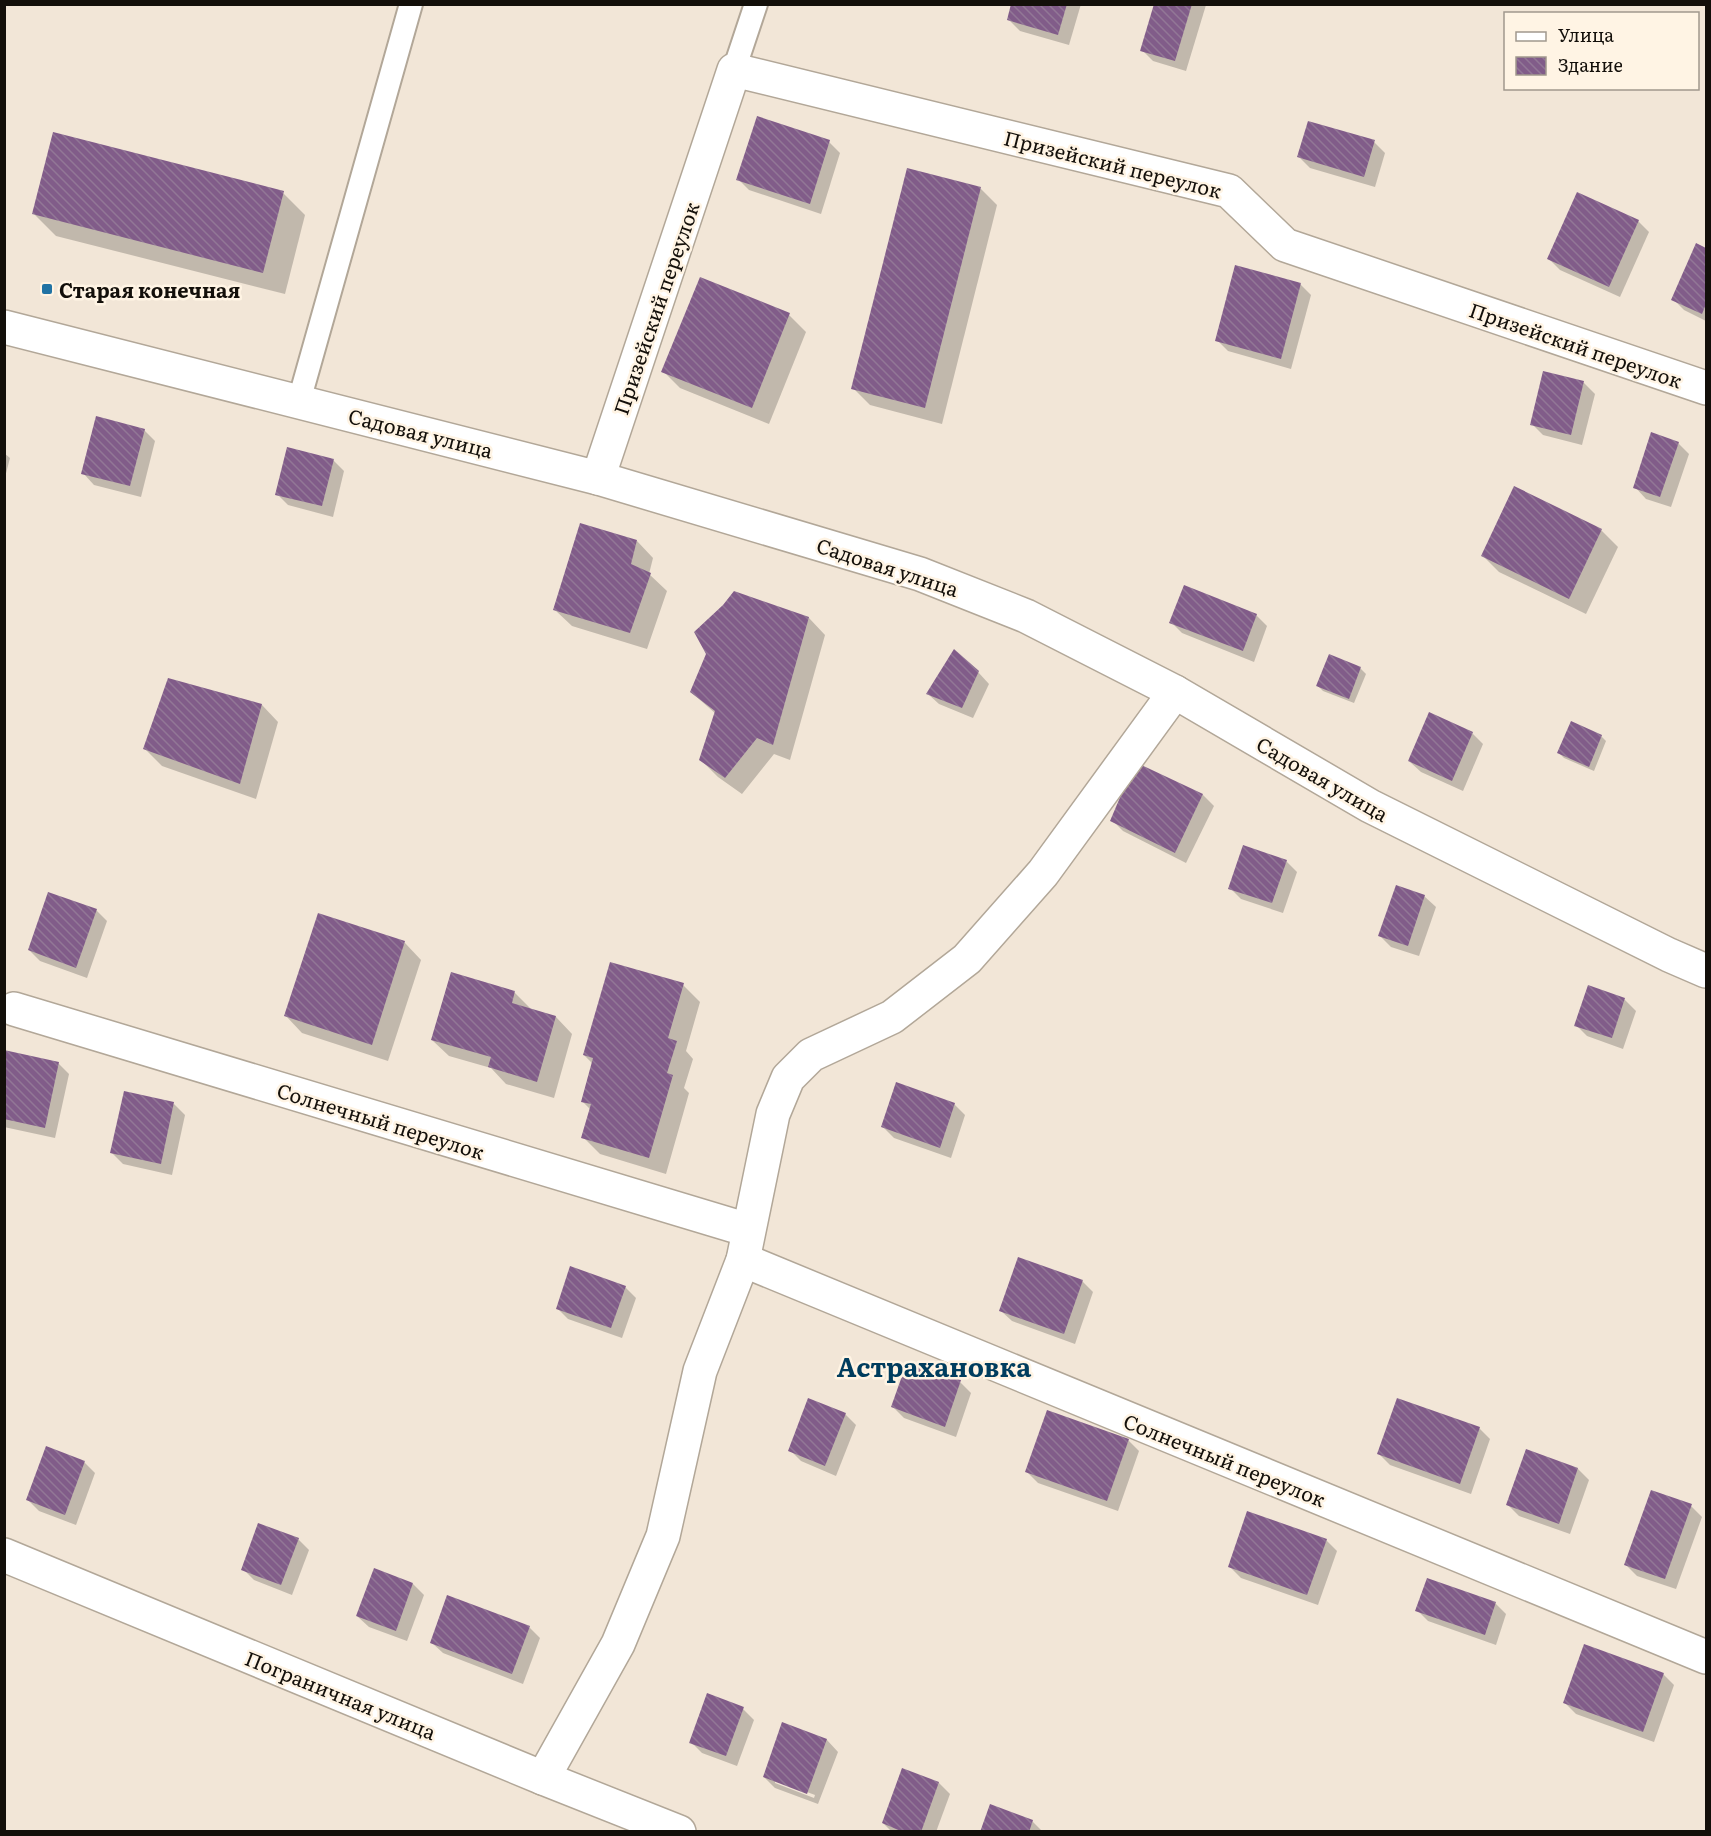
<svg xmlns="http://www.w3.org/2000/svg" width="1711" height="1836" viewBox="0 0 1711 1836" font-family="Literata,serif">
<style>
.shadow{fill:#0003;fill-rule:evenodd}
.building{fill:url(#building-back-hatch)}
.lines{fill:none;stroke-linecap:round;stroke-linejoin:round}
.service-casing{stroke:#b2a798;stroke-width:26}
.minor-casing{stroke:#b2a798;stroke-width:36}
.service{stroke:#fff;stroke-width:22}
.minor{stroke:#fff;stroke-width:33}
.poi-dot{fill:#2173a4;stroke:#fff4e4;stroke-width:2}
.labels{text-anchor:middle;dominant-baseline:central;stroke-width:5;stroke-linejoin:round;paint-order:stroke}
.street-label{font-size:20px;fill:#130f0a;stroke:#fff4e4}
.poi-label{font-size:20px;font-weight:bold;fill:#130f0a;stroke:#fff4e4;text-anchor:start}
.district-label{font-size:26px;font-weight:bold;fill:#003d5e;stroke:#fff4e4}
</style>
<defs>
<pattern id="building-back-hatch" width="6" height="6" patternUnits="userSpaceOnUse" patternTransform="scale(1.5)"><rect width="6" height="6" fill="#815c89"/><path d="M-1 5l2 2M0 0l6 6M5-1l2 2" fill="none" stroke="#927796"/></pattern>
</defs>
<rect width="100%" height="100%" fill="#f2e6d7"/>
<g class="shadow">
<polygon points="1013,4 1081,4 1069,45 1020,31 1009,20"/>
<polygon points="1155,4 1206,5 1186,71 1153,61 1142,50"/>
<polygon points="829,142 840,153 821,214 749,190 738,179"/>
<polygon points="1374,142 1385,153 1375,187 1310,168 1299,157"/>
<polygon points="980,188 997,205 942,424 870,405 853,388"/>
<polygon points="283,193 305,215 285,294 56,236 34,214"/>
<polygon points="1638,221 1649,232 1620,297 1560,270 1549,259"/>
<polygon points="1697,245 1706,249 1706,321 1684,310 1673,299"/>
<polygon points="1300,284 1311,295 1291,369 1228,351 1217,340"/>
<polygon points="789,315 806,332 769,424 680,388 663,371"/>
<polygon points="1545,373 1584,383 1595,394 1582,445 1543,435 1532,424"/>
<polygon points="144,430 155,441 141,497 94,485 83,473"/>
<polygon points="1678,443 1689,454 1671,507 1646,499 1635,487"/>
<polygon points="4,453 10,458 4,481"/>
<polygon points="333,460 344,471 333,517 288,505 277,494"/>
<polygon points="1601,530 1618,547 1586,614 1499,572 1483,556"/>
<polygon points="637,541 653,558 649,574 667,591 647,649 572,626 555,610"/>
<polygon points="1256,615 1267,626 1254,662 1182,633 1171,622"/>
<polygon points="809,618 825,635 790,760 774,754 742,794 718,777 701,760 716,714 691,692"/>
<polygon points="1360,668 1366,674 1354,703 1323,691 1318,686"/>
<polygon points="978,672 989,684 973,718 939,704 928,694"/>
<polygon points="262,705 278,722 256,799 162,766 145,749"/>
<polygon points="1472,733 1483,744 1463,791 1421,772 1409,761"/>
<polygon points="1601,736 1606,741 1594,771 1564,758 1558,752"/>
<polygon points="1203,795 1214,806 1186,863 1123,831 1112,820"/>
<polygon points="1286,861 1297,872 1283,913 1241,899 1230,888"/>
<polygon points="1424,896 1436,907 1419,956 1391,947 1380,936"/>
<polygon points="96,910 107,921 87,978 40,961 29,950"/>
<polygon points="319,914 405,943 421,960 388,1061 302,1033 286,1016"/>
<polygon points="683,985 700,1002 686,1051 693,1059 684,1088 689,1093 666,1174 600,1154 583,1137 591,1110 582,1101 593,1064 584,1055"/>
<polygon points="1588,987 1625,1000 1636,1011 1623,1049 1587,1036 1576,1025"/>
<polygon points="514,992 531,1009 556,1017 572,1034 554,1098 506,1084 491,1068 449,1056 432,1040"/>
<polygon points="4,1051 58,1063 69,1074 55,1138 4,1127"/>
<polygon points="174,1104 185,1115 172,1175 123,1164 112,1153"/>
<polygon points="954,1104 965,1115 951,1158 894,1138 882,1126"/>
<polygon points="1082,1281 1093,1292 1075,1344 1012,1321 1000,1310"/>
<polygon points="625,1287 636,1298 622,1338 568,1319 557,1308"/>
<polygon points="960,1382 971,1393 956,1437 904,1418 893,1407"/>
<polygon points="845,1414 856,1425 836,1476 801,1461 790,1450"/>
<polygon points="1479,1428 1490,1439 1471,1494 1390,1465 1379,1454"/>
<polygon points="1128,1440 1139,1451 1118,1511 1038,1483 1027,1472"/>
<polygon points="1527,1451 1578,1469 1589,1480 1570,1534 1519,1516 1508,1505"/>
<polygon points="84,1462 95,1473 76,1525 39,1511 28,1500"/>
<polygon points="1691,1506 1702,1517 1676,1589 1637,1576 1626,1565"/>
<polygon points="298,1539 309,1550 292,1595 254,1580 243,1569"/>
<polygon points="1326,1540 1337,1551 1318,1605 1241,1578 1230,1567"/>
<polygon points="375,1570 413,1584 424,1595 407,1641 369,1627 357,1616"/>
<polygon points="1495,1603 1506,1614 1496,1645 1428,1621 1417,1610"/>
<polygon points="529,1627 540,1638 523,1684 443,1653 431,1642"/>
<polygon points="1663,1674 1674,1685 1654,1742 1576,1714 1565,1703"/>
<polygon points="743,1709 754,1720 737,1766 702,1753 691,1742"/>
<path d="M783,1724l44,16 11,12 -20,52 -43,-16 -11,-11zM775,1780l40,15 -1,3 -39,-15z"/>
<polygon points="903,1770 939,1783 950,1794 936,1832 892,1832 883,1823"/>
<polygon points="1032,1821 1043,1832 982,1832"/>
</g>
<g class="building">
<polygon points="1011,4 1067,4 1058,35 1007,20"/>
<polygon points="1154,4 1192,4 1175,61 1140,51"/>
<polygon points="757,116 830,140 810,204 736,180"/>
<polygon points="1308,121 1375,140 1364,177 1297,157"/>
<polygon points="53,132 284,191 263,273 32,214"/>
<polygon points="907,168 981,187 925,408 851,389"/>
<polygon points="1577,192 1639,220 1609,287 1547,259"/>
<polygon points="1696,243 1706,248 1706,304 1702,314 1671,300"/>
<polygon points="1235,265 1301,283 1281,359 1215,341"/>
<polygon points="700,277 790,313 752,408 661,372"/>
<polygon points="1543,371 1584,381 1571,435 1530,425"/>
<polygon points="96,416 145,429 130,486 81,474"/>
<polygon points="1651,432 1679,442 1660,497 1633,488"/>
<polygon points="287,447 334,459 322,506 275,495"/>
<polygon points="1514,486 1602,529 1569,599 1481,556"/>
<polygon points="580,523 637,540 631,564 651,573 630,633 553,610"/>
<polygon points="1184,585 1257,614 1243,651 1169,623"/>
<polygon points="734,591 809,617 773,745 757,738 725,778 699,760 715,711 690,692 706,654 694,632 723,605"/>
<polygon points="954,649 979,671 962,708 926,694"/>
<polygon points="1329,654 1361,667 1349,699 1316,686"/>
<polygon points="168,678 262,704 240,784 143,749"/>
<polygon points="1429,712 1473,732 1452,781 1408,761"/>
<polygon points="1571,721 1602,735 1589,767 1557,753"/>
<polygon points="1135,762 1203,794 1175,853 1110,821"/>
<polygon points="1243,845 1287,860 1272,903 1228,889"/>
<polygon points="1396,885 1425,895 1408,946 1378,936"/>
<polygon points="48,892 97,909 76,968 28,950"/>
<polygon points="318,913 405,941 372,1045 284,1016"/>
<polygon points="610,962 684,983 668,1038 677,1041 667,1073 673,1075 649,1158 581,1138 591,1104 581,1102 593,1058 583,1055"/>
<polygon points="451,972 515,991 512,1003 556,1016 537,1082 488,1067 491,1057 431,1040"/>
<polygon points="1588,985 1625,998 1612,1038 1574,1026"/>
<polygon points="4,1050 59,1062 45,1128 4,1119"/>
<polygon points="896,1082 955,1103 940,1148 881,1127"/>
<polygon points="124,1091 174,1102 161,1164 110,1153"/>
<polygon points="1018,1257 1083,1280 1064,1334 999,1311"/>
<polygon points="570,1266 626,1286 611,1328 556,1309"/>
<polygon points="907,1362 961,1380 945,1427 891,1407"/>
<polygon points="808,1398 846,1413 825,1466 788,1451"/>
<polygon points="1397,1398 1480,1427 1460,1484 1377,1454"/>
<polygon points="1047,1410 1129,1439 1107,1501 1025,1472"/>
<polygon points="46,1446 85,1461 65,1515 26,1500"/>
<polygon points="1526,1449 1578,1468 1559,1524 1506,1505"/>
<polygon points="1651,1490 1692,1504 1665,1579 1624,1565"/>
<polygon points="1247,1511 1327,1539 1307,1595 1228,1567"/>
<polygon points="258,1523 299,1538 281,1585 241,1570"/>
<polygon points="374,1568 413,1583 396,1631 356,1616"/>
<polygon points="1427,1578 1496,1602 1485,1635 1415,1611"/>
<polygon points="447,1595 530,1626 512,1674 430,1643"/>
<polygon points="1584,1644 1664,1673 1643,1732 1563,1703"/>
<polygon points="707,1693 744,1707 726,1756 689,1743"/>
<polygon points="782,1722 827,1739 807,1794 763,1777"/>
<polygon points="902,1768 939,1782 921,1832 903,1832 882,1823"/>
<polygon points="990,1804 1033,1820 1029,1832 980,1832"/>
</g>
<g class="lines">
<g class="service-casing">
<g id="service">
<polyline points="734,70 756,4"/>
<polyline points="299,401 411,4"/>
</g>
</g>
<g class="minor-casing">
<g id="minor">
<polyline points="4,327 598,478 920,574 1026,616 1175,692 1370,806 1669,955 1706,971"/>
<polyline points="598,478 734,70 1229,191 1285,245 1706,388"/>
<polyline points="14,1009 748,1230"/>
<polyline points="743,1260 1706,1657"/>
<polyline points="4,1555 543,1778 679,1832"/>
<polyline points="543,1778 618,1644 663,1536 700,1371 743,1260 773,1114 788,1078 811,1055 892,1017 967,959 1043,873 1175,692"/>
</g>
</g>
<use href="#service" class="service"/>
<use href="#minor" class="minor"/>
</g>
<rect class="poi-dot" x="41" y="283" width="12" height="12" rx="3"/>
<g class="labels">
<g class="street-label">
<text transform="translate(1113 163) rotate(14)">Призейский переулок</text>
<text transform="translate(655 308) rotate(-71)">Призейский переулок</text>
<text transform="translate(1576 344) rotate(19)">Призейский переулок</text>
<text transform="translate(421 432) rotate(14)">Садовая улица</text>
<text transform="translate(888 566) rotate(18)">Садовая улица</text>
<text transform="translate(1323 778) rotate(30)">Садовая улица</text>
<text transform="translate(381 1120) rotate(17)">Солнечный переулок</text>
<text transform="translate(1225 1459) rotate(22)">Солнечный переулок</text>
<text transform="translate(341 1694) rotate(22)">Пограничная улица</text>
</g>
<g class="poi-label">
<text x="59" y="289">Старая конечная</text>
</g>
<g class="district-label">
<text x="934" y="1365">Астрахановка</text>
</g>
</g>
<rect width="1711" height="1836" fill="none" stroke="#130f0a" stroke-width="12"/>
<rect x="1504" y="12" width="195" height="78" fill="#fff4e4" stroke="#a1988d" stroke-width="1.5"/>
<rect x="1516" y="32" width="30" height="9" fill="#ffffff" stroke="#a1988d" stroke-width="1.5"/>
<text x="1558" y="42" font-size="18" fill="#130f0a">Улица</text>
<rect x="1516" y="57" width="30" height="18" fill="url(#building-back-hatch)" stroke="#a1988d" stroke-width="1.5"/>
<text x="1558" y="72" font-size="18" fill="#130f0a">Здание</text>
</svg>
